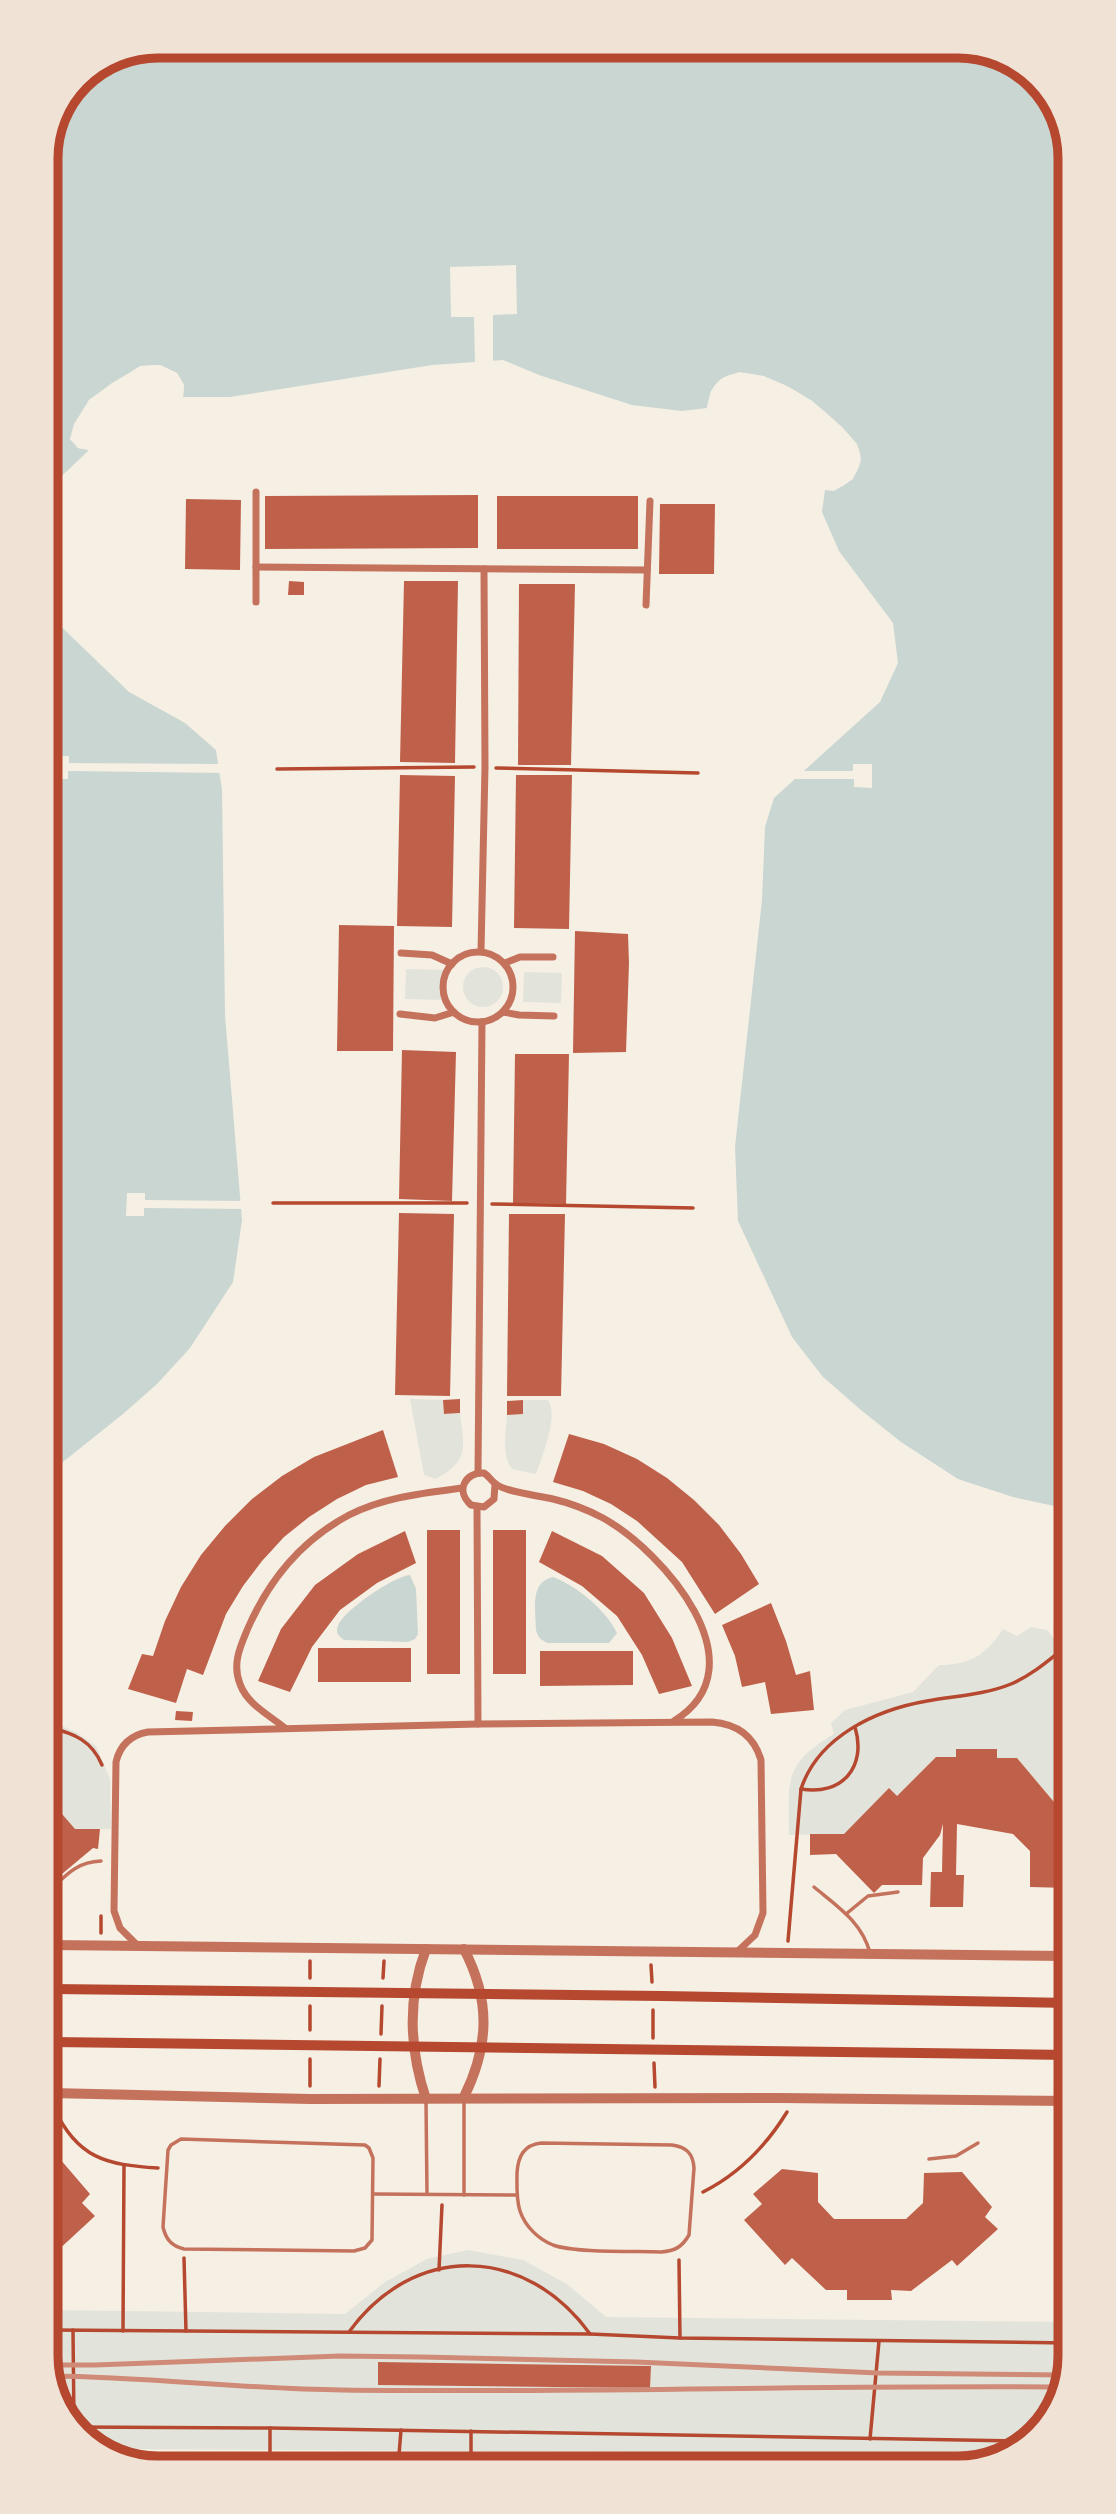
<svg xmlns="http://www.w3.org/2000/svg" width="1116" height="2514" viewBox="0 0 1116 2514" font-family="'Open Sans',sans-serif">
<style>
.green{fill:#e2e4dc}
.water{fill:#c9d6d2}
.pier{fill:#f6efe4}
.building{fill:#bf614a}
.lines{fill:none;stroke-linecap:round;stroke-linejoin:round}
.path{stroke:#b5482f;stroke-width:3.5}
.service{stroke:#c5725c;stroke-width:3.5}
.minor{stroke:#c5725c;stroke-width:7}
.tertiary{stroke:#c5725c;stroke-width:10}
.secondary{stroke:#b5482f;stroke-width:10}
.rail{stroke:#cf8b77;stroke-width:5}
.rim{fill:none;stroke:#b5482f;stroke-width:9}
</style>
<rect width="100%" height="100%" fill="#f6efe4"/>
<g class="green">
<circle cx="483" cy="987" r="20"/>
<polygon points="406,969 444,970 443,1000 405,999"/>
<polygon points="524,972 562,973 561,1003 523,1002"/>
<path d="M410,1399l33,1 1,14 16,-1c4,35 10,47 -24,66l-12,-4z"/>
<path d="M523,1400h25c11,16 -6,56 -12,74l-24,-5c-11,-15 -6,-36 -5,-54l16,-1z"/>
<path d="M1031,1627l16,3 9,11 13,-7v167l-2,1 -6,-6 -7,6 -37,-44h-20v-9h-41v8h-20l-39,39 -53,38 -55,1c0,-54 -7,-70 45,-101l-3,-11 14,-13 68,-18 26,-27c31,0 47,-10 64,-36l14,7z"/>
<polygon points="50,1716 57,1724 76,1732 96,1746 110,1779 111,1829 75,1829 50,1800"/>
<polygon points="468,2250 523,2260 567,2284 606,2317 1070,2322 1070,2357 1051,2419 1006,2454 100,2449 89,2445 52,2393 51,2310 345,2314 385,2282 427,2259"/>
</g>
<g class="water">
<path d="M158,46h808l60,22 38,53 4,1388 -55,-12 -55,-18 -57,-37 -40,-32 -38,-33 -31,-40 -54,-116 -3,-74 27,-247 3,-73 9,-29 106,-96 18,-39 -5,-40 -54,-72 -17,-39 3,-22c24,2 46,-27 30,-48 -10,-13 -31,-32 -44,-41 -22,-17 -83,-48 -100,-9 -2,4 -3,11 -4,16l-25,3 -50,-6 -93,-30 -36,-15 -71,5 -202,32h-47l1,-12 -7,-12 -17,-8 -20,1 -51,34 -19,39 8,9 11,2 -42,40 -1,-339 33,-73z"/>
<polygon points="47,613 129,692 185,723 216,750 222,790 225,1015 242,1220 233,1282 190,1348 157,1384 123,1414 49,1473"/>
<path d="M410,1575l6,14 2,45 -3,5 -7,3 -64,-2c-5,-4 -9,-7 -6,-14 5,-15 56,-50 72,-51z"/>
<path d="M553,1577c25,10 52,32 64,56l-8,10h-61c-7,-3 -10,-5 -12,-13 0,-20 -7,-48 17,-53z"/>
</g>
<g class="pier">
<polygon points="516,265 517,314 493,315 493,364 475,365 474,317 451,317 450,267"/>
<polygon points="160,365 177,373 184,385 183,397 180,398 181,386 174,376 159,369 142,370 114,386 92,403 77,425 74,438 80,445 91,447 89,450 78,448 70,439 74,424 89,400 112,383 141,366"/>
<polygon points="739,372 764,376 811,400 842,427 857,444 861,460 853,479 834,491 825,490 827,486 833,487 850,477 857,460 854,446 840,429 809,403 763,379 740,375 723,382 714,392 709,411 707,408 711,391 721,379"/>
<polygon points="51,756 69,756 69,763 222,764 223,773 68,771 68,779 51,779"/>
<polygon points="853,764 872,764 872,788 854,787 854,779 789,779 798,771 853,771"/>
<polygon points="127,1193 145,1193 145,1200 244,1201 245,1209 144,1208 144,1216 126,1216"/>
</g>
<g class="building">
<polygon points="478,495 478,548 265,549 265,496"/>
<rect x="497" y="496" width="141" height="53"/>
<polygon points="186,499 241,500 240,570 185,569"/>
<polygon points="660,504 715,504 714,574 659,574"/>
<polygon points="289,581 304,582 304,595 288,595"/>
<polygon points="404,581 458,581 455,763 400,762"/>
<polygon points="519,584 575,584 571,765 518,765"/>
<polygon points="400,775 455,776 452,927 397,926"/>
<polygon points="516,775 572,775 569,929 514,928"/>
<polygon points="339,925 394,926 393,1051 337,1051"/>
<polygon points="575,931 628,934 629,963 626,1052 573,1053"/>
<polygon points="402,1050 456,1052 452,1201 399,1199"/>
<polygon points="515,1054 569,1054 566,1204 513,1203"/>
<polygon points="399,1213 454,1214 450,1396 395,1395"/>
<polygon points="509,1214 565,1214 561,1396 507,1396"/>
<polygon points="460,1399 460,1413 444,1414 443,1400"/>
<polygon points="523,1400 523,1414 507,1415 507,1401"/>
<polygon points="383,1430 398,1477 366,1485 337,1499 309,1517 284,1537 262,1561 243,1586 226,1614 203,1675 187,1669 176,1703 128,1689 142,1654 153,1656 165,1621 181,1587 201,1555 225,1526 252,1499 282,1476 314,1457"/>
<polygon points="569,1434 604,1444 637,1459 667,1478 694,1500 719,1525 741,1554 759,1584 715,1614 682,1562 637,1521 611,1504 583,1491 553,1482"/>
<rect x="427" y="1530" width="33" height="144"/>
<rect x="493" y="1530" width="33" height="144"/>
<polygon points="405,1531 416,1563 377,1583 340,1610 312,1647 290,1692 258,1681 281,1629 315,1585 358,1554"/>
<polygon points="552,1531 602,1556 644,1593 672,1638 692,1686 659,1694 642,1655 617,1616 582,1586 539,1562"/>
<polygon points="771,1603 786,1641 796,1675 810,1671 814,1710 771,1714 765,1682 742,1687 735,1656 722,1625"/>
<rect x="318" y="1648" width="93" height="34"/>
<polygon points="540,1651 633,1651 633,1685 540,1686"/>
<polygon points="176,1711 193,1712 192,1721 175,1720"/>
<polygon points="956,1749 997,1749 997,1758 1017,1758 1054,1802 1061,1795 1067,1802 1069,1801 1069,1888 1030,1887 1030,1851 1013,1834 957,1824 956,1875 964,1875 963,1907 930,1907 931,1872 942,1872 943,1824 940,1835 923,1858 922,1885 882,1885 874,1893 836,1854 810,1855 810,1834 844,1834 889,1788 897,1796 936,1757 956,1757"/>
<polygon points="50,1800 75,1829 100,1829 98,1849 93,1848 50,1884"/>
<polygon points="51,2159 60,2159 90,2194 82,2203 95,2216 55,2253 51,2249"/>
<polygon points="782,2169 818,2173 818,2202 834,2219 906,2219 923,2203 924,2173 962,2172 992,2207 985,2217 998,2229 957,2266 952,2260 911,2291 891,2290 892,2300 847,2300 847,2290 826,2290 792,2258 785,2265 744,2220 762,2204 753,2194"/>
<polygon points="378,2362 651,2366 650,2388 378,2385"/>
</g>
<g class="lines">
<g class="path">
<polyline points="496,768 698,773"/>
<polyline points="277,769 474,767"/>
<polyline points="273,1203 467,1203"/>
<polyline points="492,1204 693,1208"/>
<path d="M50,1728c24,5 42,13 52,37"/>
<path d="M801,1789c41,7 66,-22 54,-62"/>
<polyline points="101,1933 101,1916"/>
<path d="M788,1941l13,-152c17,-52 74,-79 126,-88 28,-5 57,-6 84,-17 23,-10 39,-25 58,-40"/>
<polyline points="310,1961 310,1978"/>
<polyline points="651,1965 652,1982"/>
<polyline points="383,1978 384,1961"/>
<polyline points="310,2006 310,2030"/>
<polyline points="653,2010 653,2038"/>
<polyline points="381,2034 382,2006"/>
<polyline points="310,2059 310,2086"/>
<polyline points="654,2063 655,2087"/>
<polyline points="379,2086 380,2059"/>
<path d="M54,2108c23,50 52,57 104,60"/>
<path d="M703,2192c36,-18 63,-46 84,-80"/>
<polyline points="184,2258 186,2331"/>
<polyline points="679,2260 680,2338"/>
<polyline points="439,2270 442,2205"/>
<polyline points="51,2330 590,2334 680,2338 1070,2343"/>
<polyline points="73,2330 74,2424"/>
<polyline points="123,2331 124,2166"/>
<path d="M349,2332c65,-90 177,-87 241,2"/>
<polyline points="77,2427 270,2428 1023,2441"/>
<polyline points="270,2428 270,2467"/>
<polyline points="471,2431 471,2466"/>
<polyline points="870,2439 879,2341"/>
<polyline points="398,2467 401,2430"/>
</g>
<g class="service">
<path d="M814,1887c23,19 48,35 56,66"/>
<path d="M50,1890c17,-16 27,-28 51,-29"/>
<polyline points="846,1914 868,1896 898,1892"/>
<polyline points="426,2101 427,2194"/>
<path d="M181,2139l184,6 4,3 4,10 -1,82 -7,8 -11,3 -170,-2c-12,-3 -18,-9 -21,-22l5,-77 3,-5z"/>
<path d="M541,2143l131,2c14,2 21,8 22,23l-5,67c-7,12 -14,16 -28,17 -26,-1 -86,1 -108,-7 -15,-6 -28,-19 -33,-34 -4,-12 -3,-26 -3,-38 1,-17 7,-28 24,-30z"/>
<polyline points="929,2159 956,2156 978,2143"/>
<polyline points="373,2194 517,2195"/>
<polyline points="464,2195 464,2099"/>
</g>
<g class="minor">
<polyline points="256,492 256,602"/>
<polyline points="256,567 647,570"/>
<polyline points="646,605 650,501"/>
<polyline points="481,951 485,767 484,569"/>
<circle cx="478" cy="987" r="35"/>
<polyline points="401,953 432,955 452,964"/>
<polyline points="505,963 520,957 553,957"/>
<polyline points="503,1012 519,1015 554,1016"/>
<polyline points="400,1014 435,1018 454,1012"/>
<polyline points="478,1473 482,1022"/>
<path d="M495,1484l-1,15 -10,8 -13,-2c-16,-14 -6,-33 13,-32 6,4 7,8 12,11 9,8 44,12 57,15 17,4 35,11 50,19 60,33 160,148 71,203"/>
<polyline points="477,1507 478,1724"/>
<path d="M285,1728c-16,-13 -38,-24 -45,-44 -8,-20 0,-37 8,-56 21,-48 54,-88 101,-113 35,-18 75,-22 113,-27"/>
<path d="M137,1945l-17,-17 -6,-17 2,-149c4,-17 15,-27 32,-30l330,-8 234,-2c25,2 42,14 49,38l2,153 -8,22 -17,16"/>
</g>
<g class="tertiary">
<polyline points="50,1945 1069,1956"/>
<polyline points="51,2093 310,2099 780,2098 1070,2101"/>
<path d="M464,2097c25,-51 27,-96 0,-148"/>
<path d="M426,2099c-17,-51 -19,-100 0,-150"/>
</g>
<g class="secondary">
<polyline points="51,1989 662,1996 1070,2003"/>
<polyline points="51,2042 1070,2055"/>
</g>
<g class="rail">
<polyline points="52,2365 95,2365 340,2356 422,2357 636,2362 878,2373 1065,2375"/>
<path d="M52,2376c96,1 193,13 290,14 240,3 479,-5 719,-3"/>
</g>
</g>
<path d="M0 0H1116V2514H0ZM158 58H958A100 100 0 0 1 1058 158V2356A100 100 0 0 1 958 2456H158A100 100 0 0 1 58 2356V158A100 100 0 0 1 158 58Z" fill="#f1e2d6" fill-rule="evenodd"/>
<path class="rim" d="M158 58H958A100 100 0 0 1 1058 158V2356A100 100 0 0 1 958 2456H158A100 100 0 0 1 58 2356V158A100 100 0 0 1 158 58Z"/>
</svg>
